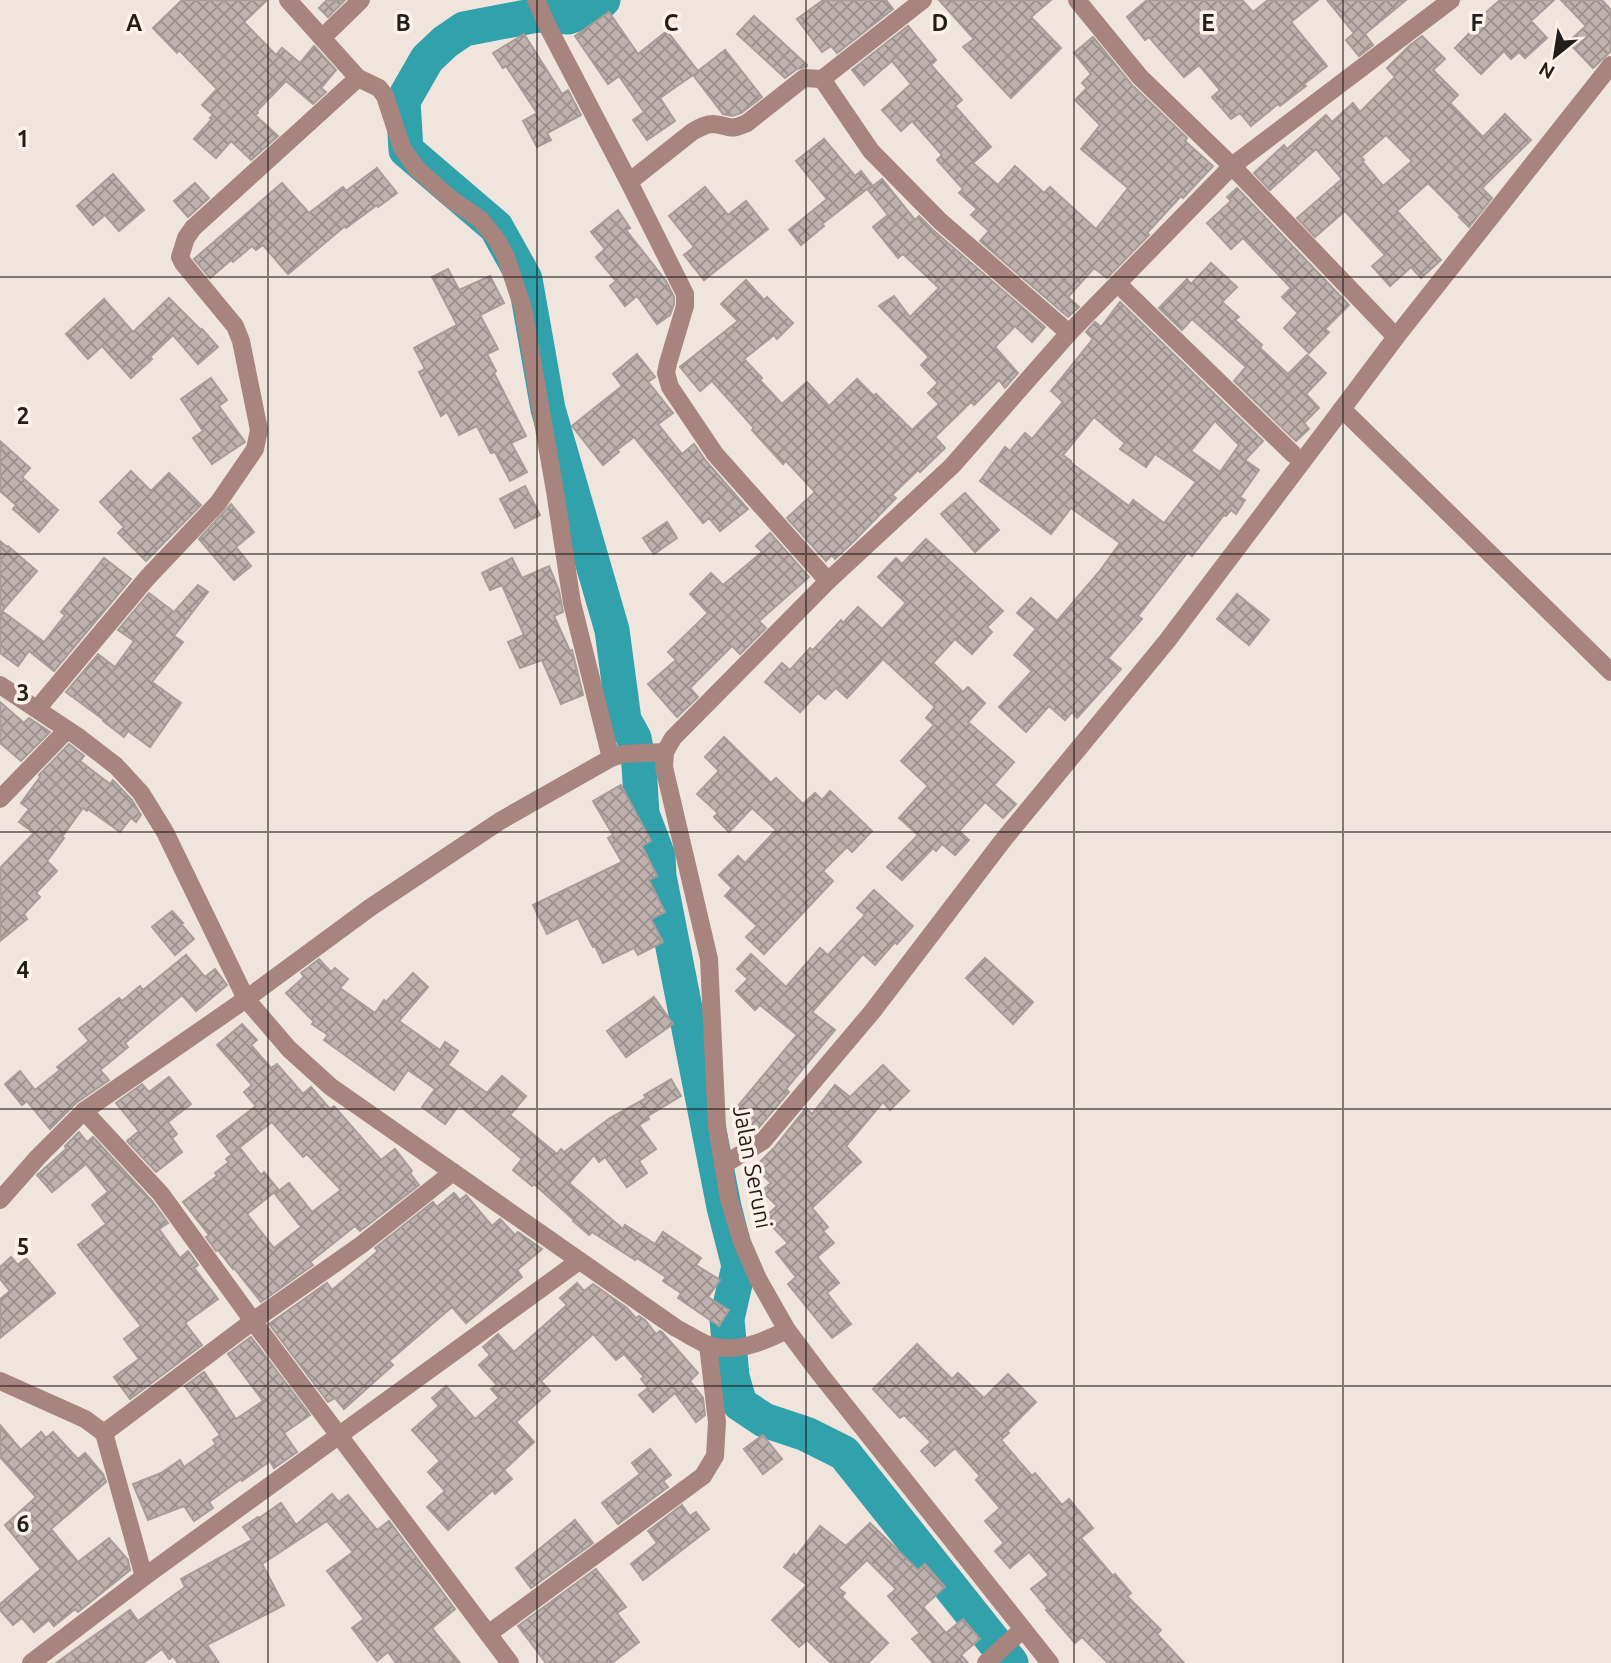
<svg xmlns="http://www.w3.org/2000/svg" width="1611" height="1663" viewBox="0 0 1611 1663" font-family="Ubuntu,sans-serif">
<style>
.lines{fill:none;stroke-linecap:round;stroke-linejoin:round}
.river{stroke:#31a1ac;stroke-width:35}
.building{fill:url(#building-cross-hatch);stroke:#a89b98;stroke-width:2;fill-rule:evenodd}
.minor{stroke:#a7847e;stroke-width:18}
.grid{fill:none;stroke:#221e1b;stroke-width:2;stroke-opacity:0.55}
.labels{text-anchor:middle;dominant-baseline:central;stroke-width:7;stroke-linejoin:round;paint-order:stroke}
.street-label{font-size:23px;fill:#221e1b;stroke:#fdf2ea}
.grid-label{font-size:23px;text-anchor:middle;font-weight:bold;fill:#221e1b;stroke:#fdf2ea;stroke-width:7;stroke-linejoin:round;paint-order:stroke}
</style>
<defs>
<pattern id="building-cross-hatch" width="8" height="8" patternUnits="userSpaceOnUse" patternTransform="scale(1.75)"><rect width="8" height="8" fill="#beb1ae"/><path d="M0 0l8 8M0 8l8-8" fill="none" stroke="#9a8f8d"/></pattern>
</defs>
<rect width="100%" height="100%" fill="#f0e5dd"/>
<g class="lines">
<polyline class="river" points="603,0 593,8 568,17 537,15 464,29 445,42 427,59 403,101 406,150 496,227 525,279 548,409 612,630 624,720 634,738 639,765 642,814 658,856 659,876 724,1207 739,1266 727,1319 732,1377 740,1404 764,1420 806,1434 844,1453 1011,1663"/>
</g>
<g class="building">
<polygon points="182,0 267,0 244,22 276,55 282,48 300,63 314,46 336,70 321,88 326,92 313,104 286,81 257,111 258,113 255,115 278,136 251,160 231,141 216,158 194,139 212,119 210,118 213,115 202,105 217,89 179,50 177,53 153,28"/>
<polygon points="327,0 345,0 328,17 319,8"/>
<polygon points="823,0 886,0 893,9 837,53 831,46 822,52 797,19"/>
<polygon points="939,0 1051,0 1031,17 1061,48 1011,98 963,47 974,39"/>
<polygon points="1147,0 1242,0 1253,12 1268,0 1318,0 1291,22 1327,66 1304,84 1306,86 1280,106 1278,104 1251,126 1240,113 1231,119 1212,97 1220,90 1199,65 1184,77 1149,37 1145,40 1127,17"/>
<polygon points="1327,0 1406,0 1365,34 1373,45 1359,56 1346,40 1354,33"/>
<polygon points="1500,0 1554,0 1531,21 1547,38 1525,58 1519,52 1511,59 1504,51 1481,74 1455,48 1486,16 1484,14"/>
<polygon points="1561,0 1602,0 1611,10 1611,51 1593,68 1568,42 1586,26"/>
<polygon points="609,12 638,54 667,31 698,71 725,50 762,97 741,113 732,116 723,114 693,75 660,98 675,121 647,140 633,120 644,112 619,76 608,84 575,36"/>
<polygon points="754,16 807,65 806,67 797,69 785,78 737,34"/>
<polygon points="908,26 936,60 931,65 962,100 955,106 991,147 973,163 998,185 1015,166 1044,193 1050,187 1096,229 1128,188 1081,149 1100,125 1075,100 1087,88 1082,83 1091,74 1074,53 1093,37 1132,85 1187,138 1185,141 1213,166 1183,198 1181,196 1147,233 1149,235 1107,278 1094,268 1068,297 1079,307 1068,317 980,241 989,231 971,215 977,209 959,193 963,189 937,160 942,155 912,121 901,131 882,110 911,84 892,61 864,85 852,70"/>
<polygon points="524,34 562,94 568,90 581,115 547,133 551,140 537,147 523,121 537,113 506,66 503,68 493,53"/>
<path d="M1422,36l23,23 -12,11 25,25 -8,8 33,34 22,-23 26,26 -49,48 10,10 -23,29 -10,-10 1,-2 -32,-32 -31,28 44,49 -20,18 -10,-11 -21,19 -18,-20 13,-11 -40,-44 -30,26 -18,-19 45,-39 -26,-30 -46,41 -16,-17 30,-28 3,4 39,-34 6,7 21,-19 7,9 35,-35 -8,-9 22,-22zM1386,135l26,26 -29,25 -21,-25 2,-1 -3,-3z"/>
<polygon points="824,139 855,176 861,171 872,185 822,224 824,226 801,245 789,230 827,199 796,161"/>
<polygon points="377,168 397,193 378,207 377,205 346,228 345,226 288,274 263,245 256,250 252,246 233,262 231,260 210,278 194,259 282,183 309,213 343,187 346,191"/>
<polygon points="113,174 144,210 119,231 105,215 93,225 77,206"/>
<polygon points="882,179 915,220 919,216 933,230 1045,327 1032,342 1015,326 995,347 1018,373 1005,388 999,380 974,405 971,402 935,437 945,448 920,472 918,470 892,495 896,498 854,541 835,559 832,555 826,561 787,518 815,492 786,461 783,464 752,430 754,428 712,381 700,391 680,367 738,321 721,304 746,280 764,300 767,297 793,323 777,339 774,335 744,359 762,378 760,380 782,404 807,382 829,406 857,379 874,396 876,394 912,430 939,404 928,393 938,383 921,365 929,357 879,306 894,296 910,317 939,288 903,254 898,258 873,227 888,215 868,190"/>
<polygon points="195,183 209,198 188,217 174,201"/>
<polygon points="705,187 728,215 746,201 768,229 704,280 684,255 694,247 669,216"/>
<polygon points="1237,188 1349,305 1325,329 1329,332 1309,353 1284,328 1298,313 1282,297 1291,288 1243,238 1231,249 1207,223 1231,201 1227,197"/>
<polygon points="618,210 630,228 626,230 666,281 674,297 674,304 670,315 657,324 637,296 625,306 610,286 616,281 596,257 605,249 591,232"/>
<polygon points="1211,263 1237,287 1222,302 1239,317 1235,320 1262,345 1260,348 1288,374 1307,355 1326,373 1306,394 1319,408 1304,423 1309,429 1296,441 1234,381 1246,367 1192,319 1182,330 1159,308 1187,279 1191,284"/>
<polygon points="448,269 459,290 490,276 504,303 480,315 498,349 487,354 496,371 494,373 526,436 511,443 527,472 510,481 495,452 491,453 477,426 459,435 447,412 441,416 419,372 425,369 414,348 457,325 432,277"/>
<polygon points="169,298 201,330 202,329 218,347 198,364 173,335 150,357 152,359 131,378 102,346 88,359 66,334 104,299 133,332"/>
<path d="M1120,302l143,139 -18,19 14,10 -19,27 5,3 -9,14 -5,-4 -5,6 -2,-1 -32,41 -4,-4 -50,64 4,3 -34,39 13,11 -44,49 -5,-6 -7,8 -16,-14 -23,26 -27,-25 33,-36 -18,-16 22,-26 -19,-16 14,-15 26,23 42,-49 21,-29 -49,-35 -20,26 -71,-53 25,-34 5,4 15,-18 7,6 31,-37 -12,-11 42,-52 -7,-7 9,-10 6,5zM1094,417l31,26 -5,6 26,18 9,-13 41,28 -32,41 -31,-23 -4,6 -59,-44 1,-1 -8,-6zM1215,421l24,24 -19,27 -29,-21z"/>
<polygon points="637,354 655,377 648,382 673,413 658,424 682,454 694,444 706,461 748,509 720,531 709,518 703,523 634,437 617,450 619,452 603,465 572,426 622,386 613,374"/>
<polygon points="211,378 227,400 219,406 245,442 212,464 193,438 203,431 181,399"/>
<polygon points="0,441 30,468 22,477 58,510 39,532 13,509 16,505 0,491"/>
<polygon points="131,471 151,491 169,473 201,505 146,561 118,533 124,527 100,502"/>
<polygon points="525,486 540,515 515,528 500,499"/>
<polygon points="965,493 999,530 975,552 941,514"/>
<polygon points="231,504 254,532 236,547 251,566 234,580 199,539"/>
<polygon points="667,522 677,538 654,554 643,538"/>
<polygon points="770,533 809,577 759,621 766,628 740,654 732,646 690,688 698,697 677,717 648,684 676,660 668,652 708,613 690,594 711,573 723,585 762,552 756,546"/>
<polygon points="926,539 1003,611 987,627 992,632 972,654 955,639 933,663 963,692 968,687 985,703 968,722 1014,762 994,785 1016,804 1003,818 985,802 959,831 969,840 955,855 942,844 936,851 933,848 902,880 887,867 918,835 899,818 928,786 901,761 934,725 926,718 935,707 883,659 847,698 836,688 825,699 818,693 800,712 765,682 782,663 790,670 810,648 813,650 841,620 843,623 858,607 882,629 906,603 878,577 896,558 902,564"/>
<polygon points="0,541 7,547 8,546 37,571 2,611 44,642 65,615 61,612 104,558 131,579 54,671 29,651 18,666 0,653"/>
<polygon points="512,558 522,578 549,566 559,591 563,612 554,616 570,651 572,650 583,695 561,704 542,660 520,668 508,642 524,635 502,585 490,590 482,573"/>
<polygon points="198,585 208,592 174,636 183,642 152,682 181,703 150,747 128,731 124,737 103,721 104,720 66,692 98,654 115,667 134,641 118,630 149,593 174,612"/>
<polygon points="1237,594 1269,620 1249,645 1217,619"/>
<polygon points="0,702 24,723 29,718 50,732 21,761 0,743"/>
<polygon points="724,737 771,783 776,778 803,804 815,793 822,800 830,791 872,831 852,852 847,847 823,871 833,881 764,954 746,937 757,926 725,896 732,888 719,875 738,856 745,863 776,830 752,808 729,832 714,817 718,813 697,794 719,771 705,757"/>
<polygon points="69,744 84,756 80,761 110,784 113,780 132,800 141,815 136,822 131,818 120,832 88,809 87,811 83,808 62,837 64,838 47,861 57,871 36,893 40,897 24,914 27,919 0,941 0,868 34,833 19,822 29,809 21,803 40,777 39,775"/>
<polygon points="621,785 651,841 642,846 657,876 649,880 665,912 651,919 663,942 638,955 634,948 603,963 595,946 593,947 578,918 547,934 533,905 622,862 608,838 613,835 593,801"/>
<polygon points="874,890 913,926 897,944 895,942 875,965 863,954 812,1012 835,1030 786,1089 789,1092 755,1132 732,1113 797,1035 760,1005 755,1010 736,991 748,979 737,969 751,954 786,987 820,948 828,955 865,915 857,908"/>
<polygon points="172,911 183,923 181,924 194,939 175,955 152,927"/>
<polygon points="186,955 205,977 215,969 227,985 196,1011 182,995 125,1043 128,1047 100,1070 109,1080 76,1103 50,1129 27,1101 22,1105 5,1084 20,1071 35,1090 60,1070 57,1067 89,1041 79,1029 119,998 122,1001 140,986 143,990"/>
<polygon points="985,958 1033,1002 1013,1024 966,978"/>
<polygon points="319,959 331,972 335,968 348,979 340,988 375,1013 384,1000 386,1002 413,973 428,987 399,1021 440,1050 445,1042 458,1051 448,1065 487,1093 502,1076 526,1096 510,1115 557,1154 561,1149 564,1152 610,1118 646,1098 644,1095 671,1079 681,1096 648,1116 649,1119 639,1125 656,1149 639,1161 647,1173 627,1187 605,1157 599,1162 594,1155 569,1183 623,1229 625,1225 655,1244 663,1232 701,1258 696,1265 720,1280 708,1297 729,1310 719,1326 678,1298 681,1293 663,1281 666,1277 637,1258 635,1260 592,1232 589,1235 573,1221 574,1220 534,1184 532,1186 513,1170 522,1159 459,1105 445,1124 422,1107 435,1089 408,1070 394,1090 324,1040 328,1035 312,1024 314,1022 286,993 304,977 301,973"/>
<polygon points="654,997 673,1024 626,1057 607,1031"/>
<polygon points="242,1024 257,1040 251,1045 271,1068 277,1064 303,1094 311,1087 330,1109 334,1106 381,1160 395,1149 412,1171 410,1173 419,1185 360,1231 355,1226 310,1262 313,1265 261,1302 234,1268 233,1269 218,1250 216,1251 206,1237 209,1235 183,1202 217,1176 215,1173 229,1162 226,1159 240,1148 261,1175 264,1172 278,1189 247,1214 274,1248 301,1227 275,1194 289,1183 312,1212 341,1190 307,1154 303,1157 272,1122 231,1154 217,1136 256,1106 244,1092 252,1085 217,1045"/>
<polygon points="883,1065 909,1091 890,1110 883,1102 846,1146 861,1162 812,1208 828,1227 823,1231 834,1243 817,1257 839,1283 827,1293 851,1324 832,1338 788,1284 796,1277 776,1252 788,1243 764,1218 777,1206 762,1191 771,1183 755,1167 774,1148 806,1108 812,1114 835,1085 850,1097"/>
<polygon points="169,1077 191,1104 168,1122 177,1134 172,1138 182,1152 156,1172 127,1141 139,1131 116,1103 142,1084 149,1092"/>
<polygon points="79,1132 87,1142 93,1137 152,1201 168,1223 159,1229 180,1258 188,1251 198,1265 194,1268 218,1299 185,1323 202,1345 130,1399 114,1377 139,1359 124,1339 141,1326 78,1245 106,1224 92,1205 108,1192 86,1164 52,1192 37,1175 66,1149 65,1146"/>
<polygon points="454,1193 460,1200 466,1195 492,1226 500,1219 515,1235 518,1232 542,1249 517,1270 522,1277 466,1323 452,1307 389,1361 393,1365 344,1409 335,1398 328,1402 269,1324 327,1283 332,1290 378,1251 375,1248 433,1202 437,1207"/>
<polygon points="11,1257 18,1265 26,1258 55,1293 0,1338 0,1299 10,1291 0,1279 0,1267"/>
<polygon points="577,1283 584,1291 593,1284 627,1308 636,1318 639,1316 645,1320 656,1334 660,1331 662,1332 698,1373 690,1381 703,1398 705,1415 696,1422 675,1393 653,1412 639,1395 648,1388 641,1379 644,1377 624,1354 616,1360 593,1334 541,1381 550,1391 516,1422 534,1442 504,1470 512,1479 495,1494 493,1490 448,1530 427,1507 445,1491 428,1472 440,1461 412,1430 439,1406 432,1398 446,1386 475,1419 499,1398 491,1389 497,1385 479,1365 490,1355 483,1347 498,1334 514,1352 567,1305 560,1298"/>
<polygon points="251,1337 310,1415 284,1433 297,1452 274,1468 270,1461 242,1481 241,1479 209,1502 213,1508 194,1521 184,1506 148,1520 133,1484 161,1473 180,1460 184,1467 216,1444 213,1440 220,1435 185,1386 204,1372 236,1419 263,1401 228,1354"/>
<polygon points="917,1344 952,1379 958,1373 984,1398 1008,1374 1036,1402 1007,1431 1009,1433 1001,1440 1032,1476 1035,1473 1062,1505 1069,1499 1093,1528 1081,1538 1113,1576 1115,1574 1131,1593 1127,1596 1161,1630 1157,1634 1184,1663 1108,1663 1082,1637 1075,1643 1046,1610 1048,1609 1031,1589 1049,1575 1029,1552 1010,1568 995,1551 1004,1543 985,1521 1000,1508 976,1480 980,1476 955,1448 935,1466 921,1451 931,1442 904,1415 900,1418 873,1389"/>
<polygon points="0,1425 21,1450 41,1432 46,1438 53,1432 78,1459 85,1453 103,1474 106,1482 51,1529 78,1562 109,1538 128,1560 130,1570 78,1612 75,1609 54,1626 49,1620 34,1632 22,1618 13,1625 0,1610 0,1604 41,1569 5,1525 36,1497 0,1457"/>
<polygon points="763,1435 782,1459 763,1474 744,1449"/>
<polygon points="650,1449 671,1475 663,1481 668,1487 618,1524 602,1503 640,1474 632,1463"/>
<polygon points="332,1494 339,1502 348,1495 377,1530 389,1521 455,1609 432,1628 460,1663 396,1663 388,1652 377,1661 352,1628 364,1619 327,1571 353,1552 327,1521 262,1564 284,1605 207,1645 219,1663 178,1663 173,1656 169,1659 162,1649 143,1663 56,1663 130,1610 138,1621 185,1587 181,1579 252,1540 243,1527 258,1517 259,1518 281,1503 296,1525"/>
<polygon points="682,1505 690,1516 696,1512 709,1529 643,1580 631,1564 657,1543 648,1531"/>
<polygon points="575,1520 593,1543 531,1588 516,1568"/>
<polygon points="870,1523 918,1570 925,1564 945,1587 923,1607 946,1633 963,1619 980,1639 961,1655 968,1663 933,1663 912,1639 920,1633 888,1596 896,1589 867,1560 838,1588 845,1593 842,1597 888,1643 868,1663 831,1663 807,1640 799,1647 772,1620 807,1585 784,1567 794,1554 796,1556 820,1526 846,1546"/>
<polygon points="596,1569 626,1607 617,1613 639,1642 612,1663 546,1663 518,1626"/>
</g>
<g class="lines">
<g class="minor">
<polyline points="536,0 549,29 629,182 685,294 685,306 668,363 666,373 670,387 715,454 828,581"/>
<polyline points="1077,0 1140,77 1232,166 1396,337 1342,409 1611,672"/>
<polyline points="322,38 361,0"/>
<polyline points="358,78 379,88 385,96 402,148 417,169 452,200 481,220 497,240 506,257 523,308 555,491 572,603 611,758"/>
<polyline points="822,79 871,151 940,221 1069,333"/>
<path d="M629,182l63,-50c7,-4 13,-8 21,-8 18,1 14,8 34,-1l57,-45 18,1 101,-79"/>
<polyline points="1118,284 1293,454"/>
<polyline points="1396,337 1611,65"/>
<path d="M0,685l77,51 39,30 25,27 24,39 81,167 43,50 42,38 345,241c10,5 20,12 30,16 28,11 57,-2 81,-14"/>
<polyline points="37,709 147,578 218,503 255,449 259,430 241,341 235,326 183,263 180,257 186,238 193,228 358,78 288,0"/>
<polyline points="0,799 67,730"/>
<polyline points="84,1111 161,1194 253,1321 510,1663"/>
<polyline points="723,1165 763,1141 872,1012 1004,839 1167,641 1342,409"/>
<polyline points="0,1200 38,1157 84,1111 246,999 371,907 500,821 611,758 623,754 665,752"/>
<polyline points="0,1381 85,1419 104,1433 144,1577"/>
<polyline points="104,1433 253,1321 361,1245 453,1172"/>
<polyline points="488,1634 703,1476 715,1456 717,1422 708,1345"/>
<polyline points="31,1663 144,1577 579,1261"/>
<polyline points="986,1663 1023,1629"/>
<polyline points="1050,1663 820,1374 787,1330 758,1279 742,1242 729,1199 717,1127 709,959 664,767 665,752 673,738 828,581 952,466 1069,333 1232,166 1451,0"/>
</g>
</g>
<path class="grid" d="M268,0v1663M537,0v1663M806,0v1663M1074,0v1663M1343,0v1663M0,277h1611M0,554h1611M0,832h1611M0,1109h1611M0,1386h1611"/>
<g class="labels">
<g class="street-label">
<text transform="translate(753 1167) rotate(79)">Jalan Seruni</text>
</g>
</g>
<g class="grid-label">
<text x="134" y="31">A</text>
<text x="403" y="31">B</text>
<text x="671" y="31">C</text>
<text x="940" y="31">D</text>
<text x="1208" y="31">E</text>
<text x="1477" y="31">F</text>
<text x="23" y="147">1</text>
<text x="23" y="424">2</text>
<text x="23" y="701">3</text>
<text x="23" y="978">4</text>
<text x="23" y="1255">5</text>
<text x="23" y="1532">6</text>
</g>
<g transform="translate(1555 56) rotate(210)" stroke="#fdf2ea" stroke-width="5" paint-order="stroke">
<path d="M0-5L12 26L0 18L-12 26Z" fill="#221e1b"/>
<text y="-10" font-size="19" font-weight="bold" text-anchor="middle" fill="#221e1b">N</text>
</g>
</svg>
